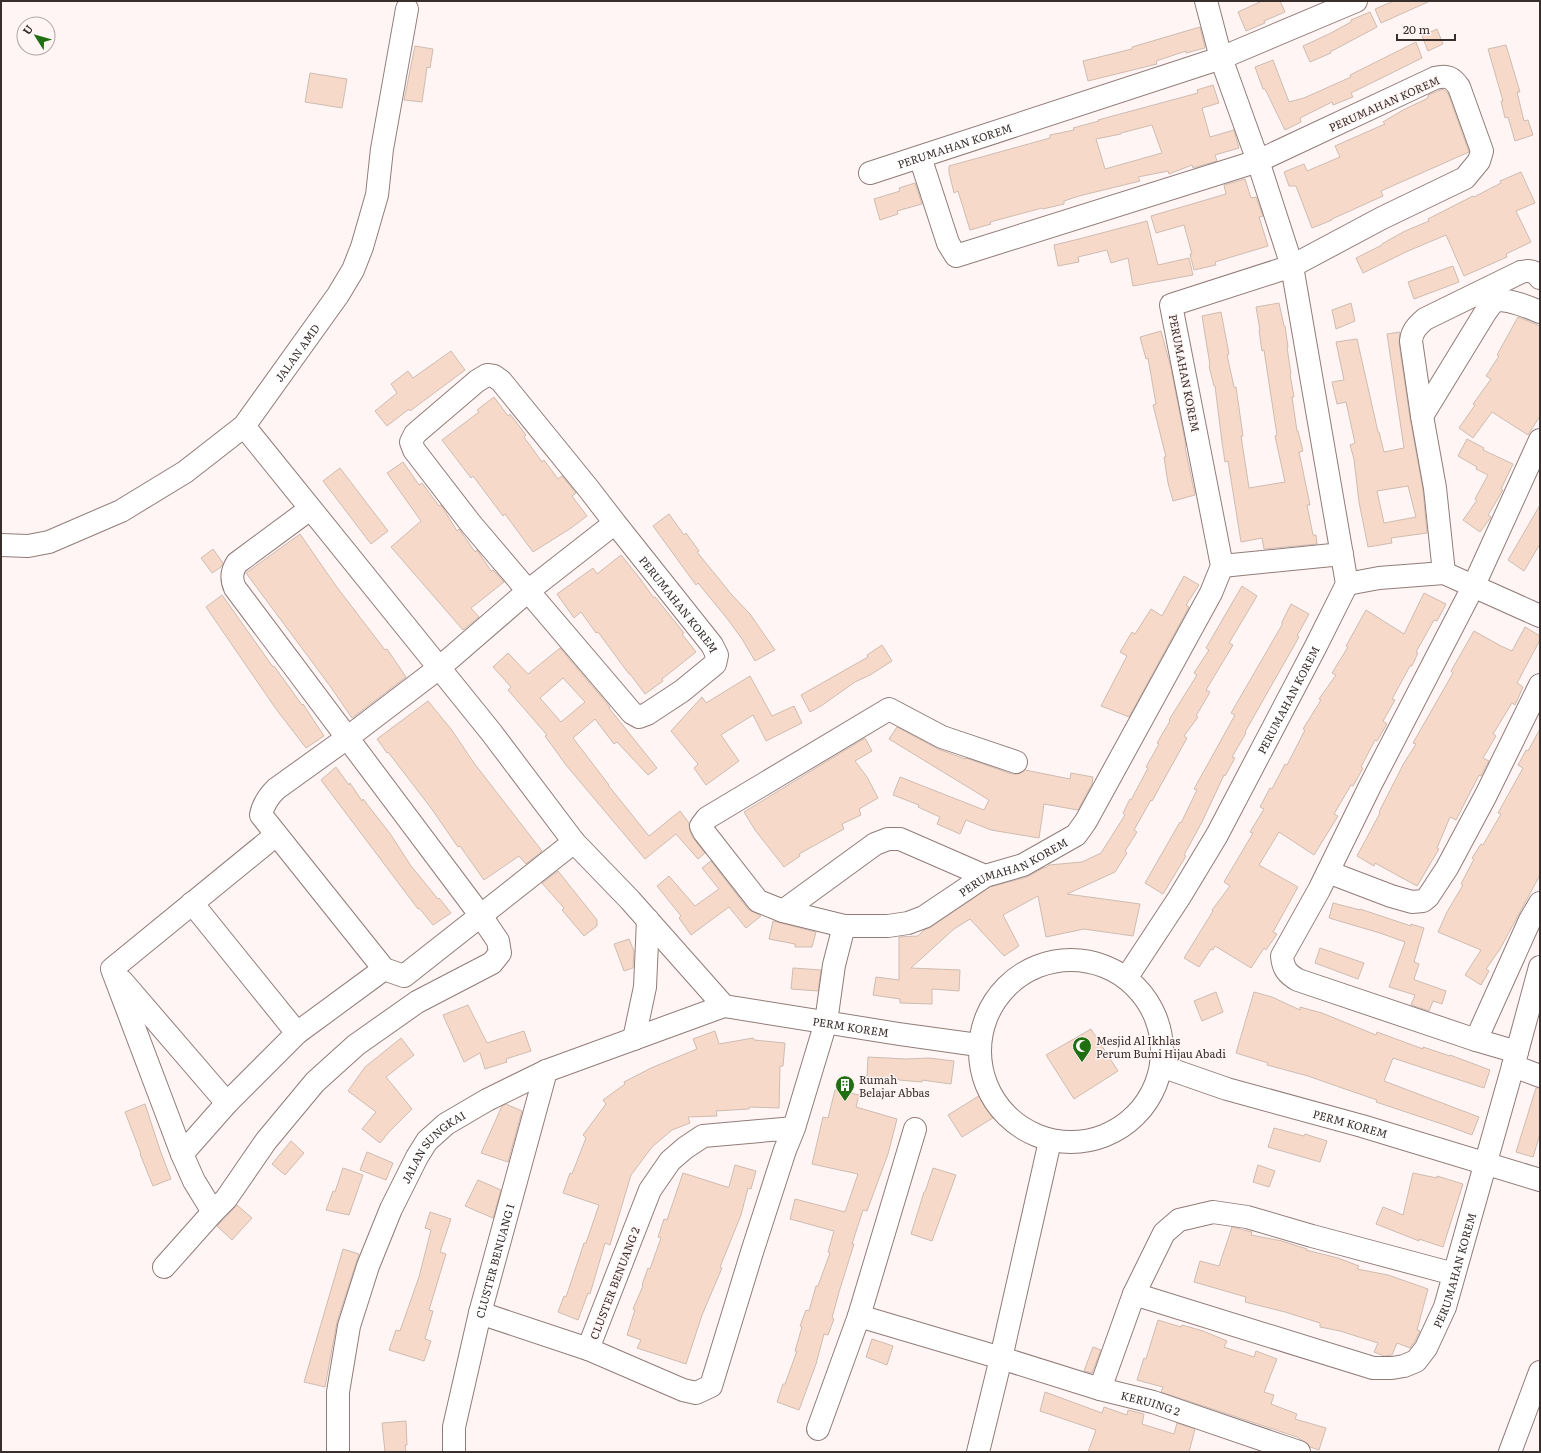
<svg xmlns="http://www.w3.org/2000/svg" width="1541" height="1453" viewBox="0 0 1541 1453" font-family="Literata,serif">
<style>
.building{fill:#f6d9c9;stroke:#cfbcb1;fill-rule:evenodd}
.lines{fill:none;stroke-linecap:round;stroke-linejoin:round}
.minor-casing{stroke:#917c79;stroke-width:24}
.minor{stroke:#fff;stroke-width:22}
.labels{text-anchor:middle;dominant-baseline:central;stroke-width:3;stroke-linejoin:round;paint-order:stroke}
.street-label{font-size:11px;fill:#382f2d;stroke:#fff5f4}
.poi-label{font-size:11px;fill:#382f2d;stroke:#fff5f4;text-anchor:start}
</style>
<rect width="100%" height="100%" fill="#fff5f4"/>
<g class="building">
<polygon points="1262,1 1280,1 1285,12 1264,21 1265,23 1246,31 1238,12"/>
<polygon points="1394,1 1430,1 1381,23 1375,9"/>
<polygon points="1370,12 1377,27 1330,52 1331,53 1310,62 1303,46 1329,34 1351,22 1351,20"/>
<polygon points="1200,27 1205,48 1186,53 1186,51 1156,61 1157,64 1088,81 1083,61 1132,49 1132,47"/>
<polygon points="1437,29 1443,44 1428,51 1422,36"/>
<polygon points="1416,42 1422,58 1351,93 1353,97 1333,105 1332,102 1300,118 1301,122 1285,130 1265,89 1263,89 1255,67 1273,60 1289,102 1304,98 1351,77 1350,75"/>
<polygon points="1506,45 1520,92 1517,92 1524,121 1528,120 1533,135 1515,141 1508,117 1505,118 1501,101 1503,101 1488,49"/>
<polygon points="415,46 433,49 430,68 427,67 422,102 404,100"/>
<polygon points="310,73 347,79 342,108 305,102"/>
<path d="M1213,85l6,18 -17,5 8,29 24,-7 5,18 -24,7 2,6 -24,7 -1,-3 -23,9 -1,-3 -30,6 2,4 -61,15 -15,5v3l-21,5 -1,-1 -52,14 1,2 -21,6 -12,-39 -4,2 -5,-21v-6l101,-28v-3l24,-5 -1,-2 26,-7 -1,-1 100,-27 -1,-3zM1152,125l10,28 -57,16 -9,-30 25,-5v-1z"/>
<polygon points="1443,89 1448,93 1469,152 1381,191 1383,196 1332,219 1332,220 1312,228 1296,186 1289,186 1284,172 1304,164 1307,171 1340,157 1335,146 1385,124 1383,122 1403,110 1428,98 1428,95"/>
<polygon points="1521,172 1535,203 1516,211 1531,242 1506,254 1507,257 1464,276 1446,235 1408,251 1363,273 1356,258 1382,245 1382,244 1403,232 1429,221 1428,219 1473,196 1474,197 1501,183 1500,181"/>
<polygon points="1245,179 1251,198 1256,197 1263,216 1259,217 1268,246 1215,262 1216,265 1194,270 1190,254 1192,254 1184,225 1156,233 1151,216 1226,194 1224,185"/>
<polygon points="915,183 922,204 897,211 898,214 880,220 874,199 900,191 899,188"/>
<polygon points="1147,221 1158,265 1189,258 1193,275 1133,286 1128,258 1111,263 1107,250 1078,257 1079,262 1058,266 1054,245 1079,239"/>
<polygon points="1453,266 1459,282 1414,299 1408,282"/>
<polygon points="1279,303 1284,326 1285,326 1288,347 1287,347 1291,374 1290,374 1294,397 1292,397 1297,431 1298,431 1303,451 1299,452 1310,505 1307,505 1313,535 1316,535 1317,544 1264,549 1262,538 1241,542 1228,461 1225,462 1222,442 1215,386 1214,386 1209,366 1210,365 1202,316 1221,312 1229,354 1227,355 1234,387 1236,387 1243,436 1241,436 1249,488 1285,482 1275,436 1277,435 1269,383 1264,350 1262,351 1259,330 1260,330 1256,307"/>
<polygon points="1351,303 1355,321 1336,329 1332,310"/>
<polygon points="1518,317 1540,326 1540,416 1528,435 1492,412 1473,438 1459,428 1475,405 1473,404 1491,379 1486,376 1499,356 1497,355"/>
<polygon points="1161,331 1171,368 1186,446 1185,447 1195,495 1173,501 1168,483 1164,457 1166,457 1153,405 1156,404 1148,358 1146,359 1140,337"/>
<path d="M1400,332l-1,11 11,75 13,72 4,43 -36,5 1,5 -24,4 -9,-45 -5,-43 -4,-14 5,-2 -9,-41 -9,2 -5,-22 12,-2 -8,-38 21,-3 21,93h1l5,20 20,-4 -17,-114zM1408,486l8,31 -32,6 -7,-32z"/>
<polygon points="451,351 465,370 410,411 409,409 387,426 375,411 397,393 391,384 408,371 413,378"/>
<polygon points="494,397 508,416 510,414 526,435 524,437 542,462 544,460 558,479 562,476 576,493 572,496 587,516 571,528 533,552 505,514 503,516 473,476 471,478 442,440 479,412 477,410"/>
<polygon points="1467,439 1484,448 1483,450 1513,464 1501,489 1503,490 1488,515 1491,517 1480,532 1463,520 1477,500 1475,499 1488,475 1476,469 1477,467 1458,456"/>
<polygon points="403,462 419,485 422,483 439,506 441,505 457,531 459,529 475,552 477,550 491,571 493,570 504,582 471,608 479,617 463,630 391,547 421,521 387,473"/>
<polygon points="340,468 388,531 371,544 323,481"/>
<polygon points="1540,505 1540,544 1524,571 1508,560"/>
<polygon points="669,514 684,535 686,533 699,551 697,552 732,595 750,614 775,650 755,661 742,639 729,621 698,583 696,585 653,526"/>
<polygon points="300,534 336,586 385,650 387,649 406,677 352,718 330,686 246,573"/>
<polygon points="213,549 223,563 221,567 212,573 201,558"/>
<polygon points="621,555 638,576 654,598 655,597 684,633 682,634 696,652 662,679 663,681 645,694 630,674 629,674 598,632 596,633 581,612 574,618 557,594 593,568 597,574"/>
<polygon points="1184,576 1199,585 1186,605 1189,607 1129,717 1101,706 1127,656 1120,652 1132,632 1135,634 1151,609 1162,616"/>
<polygon points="1242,586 1257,596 1229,643 1233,645 1206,690 1210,692 1196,716 1198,717 1184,736 1187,738 1152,801 1151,800 1134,830 1137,832 1125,851 1127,853 1115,872 1067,894 1140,904 1133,936 1084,929 1046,937 1038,896 1003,915 1019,946 1004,956 970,919 954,929 911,968 960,970 959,991 932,989 932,1004 900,1003 900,999 873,995 876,977 899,980 899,937 918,936 924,930 931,927 990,887 1027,877 1043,868 1047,867 1049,865 1082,862 1101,853 1125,815 1123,813 1130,799 1131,800 1148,768 1146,767 1159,744 1157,743 1170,721 1169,720 1197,675 1194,673 1209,650 1206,648"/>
<polygon points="1424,593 1446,604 1437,621 1434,620 1416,652 1418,653 1412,666 1410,666 1392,699 1395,700 1383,721 1387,724 1377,741 1375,740 1361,767 1363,768 1353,786 1351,785 1334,814 1338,816 1314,855 1279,832 1259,865 1298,887 1273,932 1277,934 1266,950 1264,948 1251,968 1215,946 1213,950 1211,949 1199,967 1184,958 1213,911 1212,910 1230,886 1224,882 1253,833 1250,832 1264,809 1260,807 1270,788 1272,789 1285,764 1287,765 1305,730 1303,729 1321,700 1319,699 1336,675 1332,673 1348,647 1346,646 1366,610 1404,634"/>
<polygon points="222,595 273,667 274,666 302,705 303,704 324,736 306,748 276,709 206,607"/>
<polygon points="1291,604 1309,614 1297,636 1299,637 1245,732 1246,733 1232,757 1235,758 1225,776 1224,775 1202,822 1184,855 1186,856 1163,894 1145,883 1180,822 1181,823 1197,790 1194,789 1235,715 1231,713 1282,625 1282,622"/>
<polygon points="1525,627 1540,636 1540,640 1517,683 1523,687 1515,705 1512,703 1493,734 1496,736 1483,758 1489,761 1486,766 1481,776 1479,775 1456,820 1450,817 1437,848 1439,849 1417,886 1375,863 1374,866 1357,856 1380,813 1379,812 1404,763 1416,744 1413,743 1453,673 1451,671 1474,631 1501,646 1512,651"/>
<polygon points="882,645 892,661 870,675 855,682 821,706 810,712 801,695 868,657 867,655"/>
<path d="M560,648l50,59 -1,1 48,60 -9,7 -31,-33 -3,2 -19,-25 -22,19 36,47h-1l41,51 31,-25 9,12 1,8 3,7 12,15 -7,6 -22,-25 -31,25 -79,-94 -21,-29 2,-1 -39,-45 3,-3 -18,-20 15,-14 20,21zM563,678l22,24 -24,20 -21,-24z"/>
<polygon points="750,676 772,716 794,706 802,723 766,741 753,715 721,735 739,761 706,785 694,768 698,764 671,731 702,697 706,703"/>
<polygon points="428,701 451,729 474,763 542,851 526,864 519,856 484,880 460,846 458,847 431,808 388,752 387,753 377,739"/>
<polygon points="897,727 938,749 965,759 966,758 1012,774 1019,774 1025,770 1070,779 1071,773 1093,777 1092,784 1078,810 1044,804 1039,838 991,830 966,820 960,834 937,824 940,817 918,807 919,805 893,795 900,777 984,810 989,800 889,739"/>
<polygon points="1540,729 1540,875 1500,949 1486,969 1489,971 1481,985 1465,975 1481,950 1438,932 1447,912 1463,885 1461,884 1474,859 1472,858 1481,844 1483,845 1501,814 1498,813 1523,768 1518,765 1526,750 1528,751"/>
<polygon points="865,738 872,751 855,761 867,777 878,798 859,809 861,815 842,824 844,829 799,854 800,856 784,867 755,830 744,812"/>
<polygon points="336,767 349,785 350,783 362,801 363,799 391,835 411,866 438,899 439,898 451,913 433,925 419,908 418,909 321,780"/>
<polygon points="711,861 748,909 761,916 746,928 729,907 691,935 679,918 681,916 657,886 669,876 695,906 719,889 702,868"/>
<polygon points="558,871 597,920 597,926 584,936 562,910 564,908 542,883"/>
<polygon points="1333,903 1360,910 1360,909 1411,926 1411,924 1424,928 1414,962 1419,964 1414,979 1415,980 1446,991 1442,1004 1433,1001 1429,1011 1411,1005 1415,995 1389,987 1405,942 1380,933 1329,918"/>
<polygon points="773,921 816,932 812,947 795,947 795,944 769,939"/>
<polygon points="629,939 634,951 633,968 624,971 614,944"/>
<polygon points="1320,948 1364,963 1358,979 1315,963"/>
<polygon points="793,968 821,970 818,991 791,989"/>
<polygon points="1216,992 1223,1012 1202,1021 1194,1001"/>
<polygon points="1254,992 1272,997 1300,1010 1300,1007 1322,1013 1376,1035 1377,1032 1423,1049 1423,1047 1450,1056 1450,1055 1490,1070 1484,1088 1393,1058 1384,1081 1479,1117 1472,1135 1448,1126 1376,1102 1377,1100 1345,1089 1308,1076 1267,1065 1268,1063 1236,1053"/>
<polygon points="468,1005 487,1043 524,1031 531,1051 506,1059 507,1062 485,1069 480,1053 464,1062 443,1015"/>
<polygon points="1091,1029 1118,1071 1074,1099 1046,1055"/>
<polygon points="715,1031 719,1044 753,1038 754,1040 785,1043 783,1066 780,1066 779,1108 749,1107 749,1109 716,1111 717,1116 688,1117 690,1123 672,1130 652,1147 631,1175 610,1245 605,1243 590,1294 588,1293 578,1320 558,1312 564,1296 566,1297 584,1243 586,1243 599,1205 563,1193 570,1173 572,1174 586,1138 583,1135 606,1104 603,1100 625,1084 624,1082 651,1068 697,1049 693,1039"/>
<polygon points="401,1038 414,1055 386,1077 412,1109 389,1132 380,1143 362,1129 376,1112 348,1091 365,1067"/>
<polygon points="868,1057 906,1059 929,1058 954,1061 951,1084 922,1080 922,1082 899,1080 899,1079 867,1077"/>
<polygon points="1536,1088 1540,1088 1540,1134 1533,1157 1516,1152"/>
<polygon points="835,1090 859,1095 856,1107 897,1119 888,1154 867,1211 863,1210 852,1244 854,1244 839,1292 832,1318 834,1319 828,1335 824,1334 816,1364 799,1410 777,1402 783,1384 785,1384 797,1351 795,1351 802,1327 800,1326 806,1310 809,1311 816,1286 818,1286 830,1253 828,1252 834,1231 790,1219 795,1199 845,1212 858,1174 812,1164 823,1117 828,1118"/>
<polygon points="982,1094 996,1116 962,1137 948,1115"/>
<polygon points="145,1104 160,1150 171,1179 153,1186 140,1154 141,1154 125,1112"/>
<polygon points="506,1104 522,1111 508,1162 481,1153 502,1106"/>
<polygon points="1274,1128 1304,1136 1305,1134 1327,1141 1320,1162 1268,1147"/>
<polygon points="291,1141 304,1153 285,1175 272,1164"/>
<polygon points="367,1152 393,1163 386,1180 360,1170"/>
<polygon points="735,1165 756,1171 751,1189 748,1188 741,1215 720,1267 722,1268 702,1315 686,1364 637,1348 641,1340 627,1335 635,1310 633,1309 643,1286 642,1285 648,1268 650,1269 661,1238 658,1237 664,1219 667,1220 683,1173 727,1187 729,1187"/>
<polygon points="1258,1165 1275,1171 1269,1187 1253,1182"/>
<polygon points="343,1168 363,1175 349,1215 326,1210 333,1191 335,1192"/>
<polygon points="933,1168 956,1175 932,1241 911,1234 924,1192 925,1192"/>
<polygon points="1413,1173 1437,1178 1437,1176 1463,1184 1443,1247 1419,1239 1419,1241 1376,1224 1383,1207 1403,1215"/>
<polygon points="478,1180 501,1190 493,1218 465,1206"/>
<polygon points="237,1205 252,1218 232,1240 217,1226"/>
<polygon points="430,1212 451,1219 440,1252 446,1254 429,1310 433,1311 425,1339 431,1341 424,1361 389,1350 396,1330 400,1331 419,1277 431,1230 425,1228"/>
<polygon points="1232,1227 1252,1232 1251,1235 1282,1241 1307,1249 1306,1250 1338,1258 1359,1266 1357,1269 1388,1275 1428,1289 1417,1330 1420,1331 1415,1341 1410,1348 1397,1343 1392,1355 1384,1356 1374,1352 1378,1343 1340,1331 1320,1327 1320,1323 1285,1312 1245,1302 1246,1297 1194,1282 1200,1261 1219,1266"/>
<polygon points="343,1249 359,1254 337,1322 325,1387 304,1382"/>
<polygon points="1158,1320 1181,1327 1182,1325 1203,1331 1227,1341 1224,1347 1254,1357 1256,1351 1277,1359 1264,1392 1274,1395 1271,1404 1297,1414 1295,1419 1326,1428 1319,1450 1310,1447 1308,1444 1297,1437 1161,1392 1163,1387 1137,1380 1144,1358 1146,1359"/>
<polygon points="872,1339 893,1346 887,1365 866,1357"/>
<polygon points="1093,1347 1101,1350 1092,1373 1084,1371"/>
<polygon points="1045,1392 1102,1413 1104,1407 1127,1415 1128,1410 1144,1414 1142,1424 1174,1434 1177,1423 1195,1429 1189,1452 1088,1452 1096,1430 1040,1411"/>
<polygon points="406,1421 407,1445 405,1445 406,1452 385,1452 382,1423"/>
</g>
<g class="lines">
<g class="minor-casing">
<g id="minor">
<path id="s1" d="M870,173l351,-115 135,-57"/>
<path d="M1422,416l63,-103c3,-4 6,-10 11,-12 10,-3 35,7 44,11"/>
<polyline points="244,426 491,732 574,842 630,900 724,1006"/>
<path id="s2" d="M1,545l27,1 21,-4 72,-31 64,-39 59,-46 94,-131 15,-25 9,-23 15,-52 5,-46 25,-140"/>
<polyline points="1222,566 1342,554"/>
<path d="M1444,573l-9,-85 -13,-72 -11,-75c1,-10 6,-15 14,-22l96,-47c8,-2 14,-1 19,6"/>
<polyline points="1347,584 1379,578 1444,573 1540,616"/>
<path d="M276,835l-164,134 70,185 12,27 19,31 13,-13 40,-58 49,-59 41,-37 61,-43 75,-39 8,-10 -2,-12 -17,-25 -246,-328c-4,-9 -4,-16 2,-25l73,-54"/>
<path id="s3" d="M574,842l-170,134 -20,-7 -123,-154c2,-11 7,-18 15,-26l71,-51 92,-70 89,-77 87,-68 97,122 5,10 -2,9 -33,27 -35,23 -8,3 -7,-4 -161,-189 -57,-74 -3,-8 4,-8 62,-53 10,-6 7,1 7,5 87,107 27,35"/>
<polyline points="1328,872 1391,896 1412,902 1423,901 1428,897 1447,868 1486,795 1540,685"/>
<polyline points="192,903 297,1033"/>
<polyline points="783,911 875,844 888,839 900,839 985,876"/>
<polyline points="844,926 783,911 758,901 704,832 701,826 707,818 889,709 942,737 1016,762"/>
<circle cx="1071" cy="1051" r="91"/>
<path id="s4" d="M1127,977l52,-79 38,-63 99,-189 31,-62 -55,-318 -34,-105 -37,-103 -15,-57"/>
<polyline points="122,981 227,1103 182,1154"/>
<polyline points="634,1039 645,987 648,920"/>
<polyline points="1476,1040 1530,920 1540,903"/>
<polyline points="1517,1052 1540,967"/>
<path id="s5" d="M1161,1066l66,23 135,37 178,54"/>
<polyline points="1513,1066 1540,1076"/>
<polyline points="227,1103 297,1033 384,969"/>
<path id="s6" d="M794,1128l-91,8 -18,12 -15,13 -20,29 -62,159 95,41 13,3 15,-7 41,-134 33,-102 9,-22 32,-106 8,-57 10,-39h44l20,-3 16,-6 61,-41 38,-11 53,-30 10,-14 125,-228 11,-27 -51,-261 121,-39 90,-48 83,-40 14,-17 3,-10 -23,-64c-7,-10 -12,-12 -24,-9l-177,83 -302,95 -8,-13 -28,-86"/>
<polyline points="915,1129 859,1316 1001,1358 1050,1141"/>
<polyline points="164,1267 213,1212"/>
<path id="s7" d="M1134,1294l239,74h19l12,-2 12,-5 10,-13 19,-41 72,-255 -41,-12 -178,-60c-11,-6 -15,-12 -16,-24l37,-66 52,-106 103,-199 66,-145"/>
<polyline points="480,1313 588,1349"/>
<polyline points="1100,1389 1134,1294 1164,1233 1179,1220 1213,1212 1247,1217 1312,1236 1454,1274"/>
<polyline points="818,1429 859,1316"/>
<path id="s8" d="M338,1452v-60l11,-66 19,-60 23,-57 26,-52 10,-16 19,-17 41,-24 59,-29 178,-65 175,28 79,11"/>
<path id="s9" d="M454,1452v-25l26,-114 66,-242"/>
<path id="s10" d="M978,1452l23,-94 99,31 53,13 146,50"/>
<polyline points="1510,1452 1540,1372"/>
</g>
</g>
<use href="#minor" class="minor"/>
</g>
<defs>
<g id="mosque-pin" transform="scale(1)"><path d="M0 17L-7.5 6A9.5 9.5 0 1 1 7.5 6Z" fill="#216e13" stroke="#fff5f4"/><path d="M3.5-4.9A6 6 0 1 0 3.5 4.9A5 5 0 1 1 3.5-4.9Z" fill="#fff"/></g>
<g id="building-pin" transform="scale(1)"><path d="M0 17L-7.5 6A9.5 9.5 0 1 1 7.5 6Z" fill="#216e13" stroke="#fff5f4"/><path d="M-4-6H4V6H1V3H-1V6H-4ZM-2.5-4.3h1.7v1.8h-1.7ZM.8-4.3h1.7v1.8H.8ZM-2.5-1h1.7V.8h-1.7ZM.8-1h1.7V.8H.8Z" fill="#fff"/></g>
</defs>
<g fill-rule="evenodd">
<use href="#mosque-pin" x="1082" y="1046"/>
<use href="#building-pin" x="845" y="1085"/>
</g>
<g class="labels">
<g class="street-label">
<text transform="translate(1384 103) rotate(-24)">PERUMAHAN KOREM</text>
<text stroke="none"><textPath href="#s1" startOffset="89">PERUMAHAN KOREM</textPath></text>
<text stroke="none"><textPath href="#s2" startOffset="367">JALAN AMD</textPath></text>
<text transform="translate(1185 373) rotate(79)">PERUMAHAN KOREM</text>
<text stroke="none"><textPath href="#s3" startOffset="1000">PERUMAHAN KOREM</textPath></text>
<text stroke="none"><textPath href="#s4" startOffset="321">PERUMAHAN KOREM</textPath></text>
<text stroke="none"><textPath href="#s6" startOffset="1136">PERUMAHAN KOREM</textPath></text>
<text stroke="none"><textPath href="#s8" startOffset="785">PERM KOREM</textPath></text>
<text stroke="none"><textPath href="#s5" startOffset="198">PERM KOREM</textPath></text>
<text stroke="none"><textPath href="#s8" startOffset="328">JALAN SUNGKAI</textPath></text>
<text stroke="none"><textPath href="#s9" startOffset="196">CLUSTER BENUANG I</textPath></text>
<text stroke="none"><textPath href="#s7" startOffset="394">PERUMAHAN KOREM</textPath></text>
<text transform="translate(614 1283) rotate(-69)">CLUSTER BENUANG 2</text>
<text stroke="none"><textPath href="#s10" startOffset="253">KERUING 2</textPath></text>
</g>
<g class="poi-label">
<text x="1096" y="1040">Mesjid Al Ikhlas<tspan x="1096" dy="13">Perum Bumi Hijau Abadi</tspan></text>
<text x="859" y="1079">Rumah<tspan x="859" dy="13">Belajar Abbas</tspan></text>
</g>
</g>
<rect width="1541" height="1453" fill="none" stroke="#382f2d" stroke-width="4"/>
<g transform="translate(36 36) rotate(307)"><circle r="19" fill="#fff5f4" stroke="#afa6a4"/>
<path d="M0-3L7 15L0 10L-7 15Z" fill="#216e13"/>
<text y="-6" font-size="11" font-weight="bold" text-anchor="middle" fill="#382f2d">U</text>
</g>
<path d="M1397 34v6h58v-6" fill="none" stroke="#382f2d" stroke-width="2"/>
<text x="1403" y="34" font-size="12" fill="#382f2d" stroke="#fff5f4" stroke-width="3" paint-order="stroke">20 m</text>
</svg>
